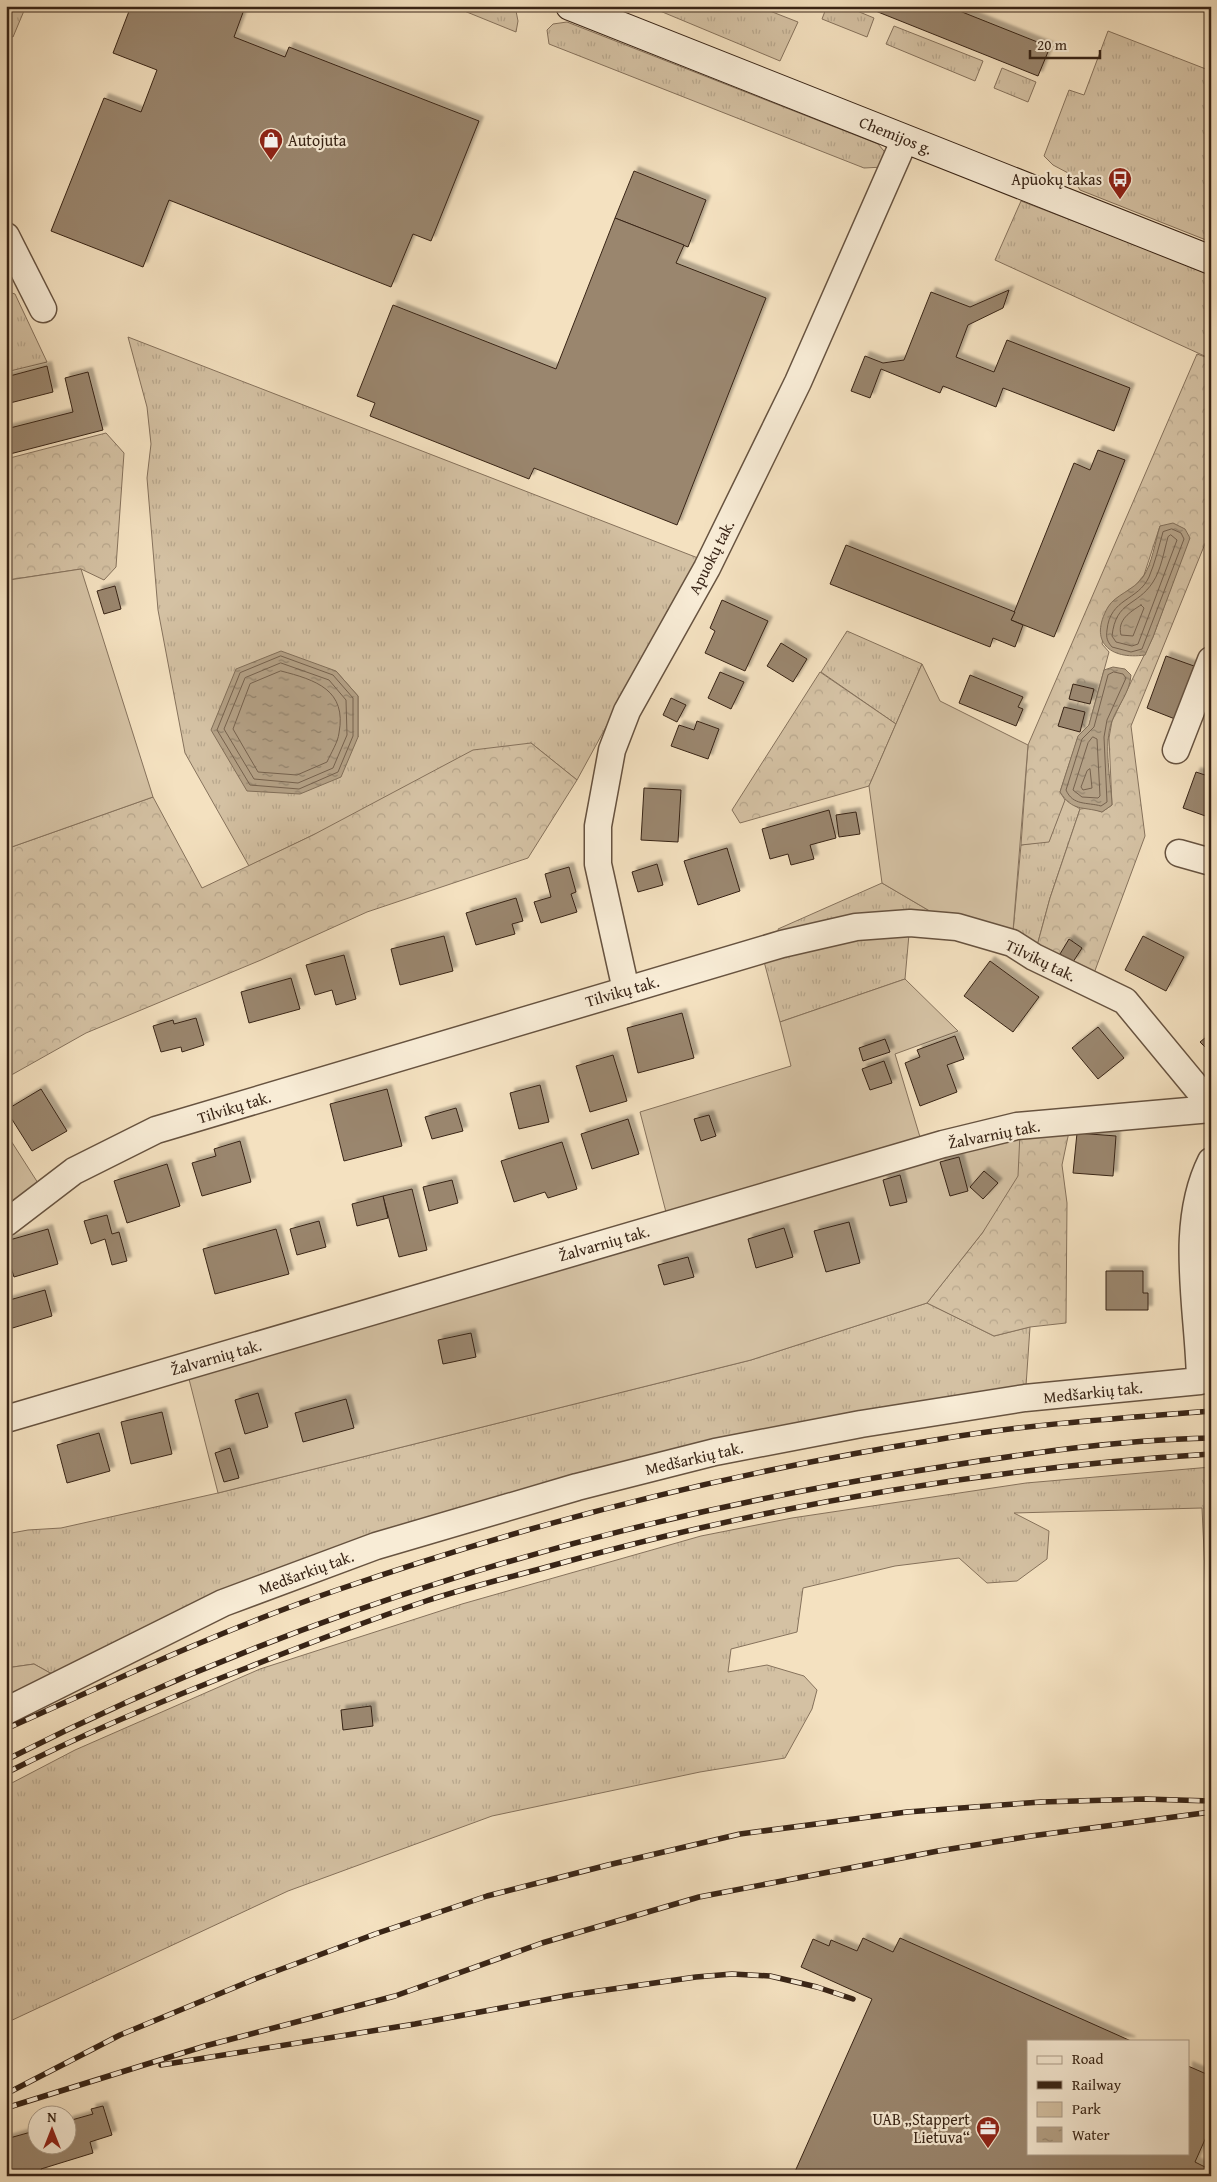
<svg xmlns="http://www.w3.org/2000/svg" width="1217" height="2182" viewBox="0 0 1217 2182" font-family="'Gentium Book Plus',serif">
<style>
.grass{fill:url(#grass-tufts);stroke:#86725c;fill-rule:evenodd}
.forest{fill:url(#forest-crowns);stroke:#86725c}
.green{fill:#d4c1a3;stroke:#86725c}
.water{fill:url(#water-ripples);stroke:#826f59}
.lines{fill:none;stroke-linecap:round;stroke-linejoin:round}
.shore{stroke:#76624e;stroke-width:1}
.building{fill:#9a866e;stroke:#382416;filter:url(#shadow)}
.minor-casing{stroke:#675340;stroke-width:29}
.secondary-casing{stroke:#382416;stroke-width:30}
.minor{stroke:#f8ecd6;stroke-width:26}
.secondary{stroke:#f8ecd6;stroke-width:28}
.rail-casing{stroke:#382416;stroke-width:5.5}
.rail{stroke:#f8ecd6;stroke-width:4;stroke-dasharray:11;stroke-linecap:butt}
.labels{text-anchor:middle;dominant-baseline:central;stroke-width:4.5;stroke-linejoin:round;paint-order:stroke}
.street-label{font-size:16px;fill:#382416;stroke:#f8ecd6}
.poi-label{font-size:16px;fill:#382416;stroke:#f8ecd6;text-anchor:end}
</style>
<defs>
<pattern id="grass-tufts" width="24" height="20" patternUnits="userSpaceOnUse" patternTransform="scale(1.25)"><rect width="24" height="20" fill="#d4c1a3"/><path d="M3 7l-1-3M5 7V3M7 7l1-3M15 17l-1-3M17 17v-4M19 17l1-3" fill="none" stroke="#b7a68c"/></pattern>
<pattern id="forest-crowns" width="20" height="18" patternUnits="userSpaceOnUse" patternTransform="scale(1.25)"><rect width="20" height="18" fill="#d4c1a3"/><path d="M2 6a3 3 0 1 1 6 0M12 15a3 3 0 1 1 6 0" fill="none" stroke="#b7a68c"/></pattern>
<pattern id="water-ripples" width="26" height="14" patternUnits="userSpaceOnUse" patternTransform="scale(1.25)"><rect width="26" height="14" fill="#b4a186"/><path d="M2 4q2-2 4 0t4 0M15 11q2-2 4 0t4 0" fill="none" stroke="#93836d"/></pattern>
<filter id="shadow"><feDropShadow dx="4.5" dy="-4.5" stdDeviation="1" flood-color="#0004"/></filter>
</defs>
<rect width="100%" height="100%" fill="#f4e1c0"/>
<filter id="stains"><feTurbulence type="fractalNoise" baseFrequency=".004" numOctaves="4"/><feColorMatrix values="0 0 0 0 .2 0 0 0 0 .09 0 0 0 0 .02 0 0 0 .5 -.17"/></filter>
<radialGradient id="worn" r=".72"><stop offset=".6" stop-color="#630" stop-opacity="0"/><stop offset="1" stop-color="#630" stop-opacity=".3"/></radialGradient>
<g class="grass">
<polygon points="6,6 26,6 13,37 6,34"/>
<polygon points="452,6 515,6 518,21 516,32"/>
<polygon points="648,6 757,6 798,22 780,61"/>
<polygon points="827,6 845,6 874,18 867,37 822,19"/>
<polygon points="567,22 878,144 884,151 888,160 884,167 864,168 549,44 547,30 553,24"/>
<polygon points="894,26 983,61 975,81 886,44"/>
<polygon points="1108,31 1211,71 1211,242 1080,190 1070,174 1053,165 1044,156 1069,90 1084,95"/>
<polygon points="1002,68 1036,82 1028,102 994,88"/>
<polygon points="1021,201 1211,274 1211,359 995,260"/>
<polygon points="6,291 15,294 47,362 6,372"/>
<path d="M128,337l570,221 -121,222 -46,-37 -218,92 -64,31 -64,-113 -27,-143 -11,-132 4,-34 -4,-37zM336,671l22,25v41z"/>
<polygon points="847,631 922,664 896,724 821,672"/>
<polygon points="1065,799 1080,809 1050,898 1034,957 1012,943 1021,845 1049,841"/>
<polygon points="882,883 957,927 910,923 905,979 780,1022 761,950 782,944 778,929"/>
<polygon points="927,1303 994,1336 1030,1327 1026,1386 825,1418 594,1469 337,1549 52,1674 34,1664 6,1668 6,1534 28,1530 61,1528 218,1493 751,1360"/>
<polygon points="1211,1467 1211,1593 1206,1593 1202,1508 1014,1513 1049,1531 1047,1559 1017,1581 987,1583 959,1558 895,1566 803,1588 797,1632 731,1649 728,1672 767,1665 804,1676 817,1690 812,1709 785,1758 700,1772 492,1816 288,1891 6,2023 6,1786 75,1750 260,1669 462,1604 701,1536 792,1518 1026,1483"/>
</g>
<g class="forest">
<polygon points="1197,354 1211,359 1211,529 1131,726 1145,836 1090,984 1034,957 1050,898 1080,809 1090,808 1102,812 1112,805 1109,738 1112,721 1153,637 1189,538 1160,526 1144,575 1136,585 1109,606 1102,644 1109,652 1089,725 1078,737 1060,792 1065,800 1049,842 1021,845 1028,745"/>
<polygon points="106,433 124,453 116,567 104,580 81,569 8,580 6,577 6,459"/>
<polygon points="820,672 896,724 869,786 740,823 732,810"/>
<polygon points="531,743 577,780 528,858 367,912 261,960 86,1033 6,1078 6,849 153,797 202,888 313,835 473,750"/>
<polygon points="1070,1127 1062,1165 1067,1203 1066,1323 1030,1327 994,1336 927,1303 983,1232 1020,1133"/>
</g>
<g class="green">
<polygon points="81,569 153,797 6,849 6,577 9,580"/>
<polygon points="922,664 940,701 1028,745 1012,943 957,927 882,883 869,786"/>
<polygon points="905,979 958,1031 895,1054 920,1137 667,1216 640,1112 791,1066 780,1022"/>
<polygon points="6,1133 45,1194 6,1223"/>
<polygon points="1020,1133 1018,1176 983,1232 927,1303 751,1360 218,1493 189,1379"/>
<polygon points="34,1664 52,1674 6,1699 6,1668"/>
</g>
<g class="water">
<path d="M1173,523l12,6 5,9 -37,99 -8,18c-35,5 -57,-13 -37,-48 7,-12 26,-17 35,-30 9,-13 12,-35 17,-51z"/>
<polygon points="281,651 336,671 358,696 358,737 341,777 300,794 247,791 211,730 236,669"/>
<path d="M1113,667l12,2 6,6c-1,17 -13,30 -19,46 -9,25 -1,58 0,84l-10,7c-20,-6 -29,0 -42,-20l18,-56 11,-11 15,-55z"/>
</g>
<g class="lines">
<g class="shore">
<path d="M1172,529l9,4 3,6 -42,110 -11,3 -19,-5c-5,-6 -6,-9 -5,-17 3,-32 31,-29 42,-53 6,-14 10,-31 14,-45z"/>
<path d="M1171,535l6,5 -39,104 -6,2 -16,-4 -4,-6c4,-36 25,-29 41,-54 8,-12 11,-31 15,-45z"/>
<path d="M1141,605l3,3 -11,28 -12,-1c-4,-15 9,-23 20,-30z"/>
<polygon points="281,656 333,675 353,698 353,736 338,772 299,789 250,785 217,730 240,673"/>
<polygon points="281,663 329,680 346,700 347,735 333,768 298,783 254,779 224,729 245,678"/>
<path d="M281,671c35,9 66,19 58,62 -1,9 -8,20 -12,29l-30,13 -39,-3 -25,-43 17,-45z"/>
<path d="M1114,672l9,2 3,4 -19,42 -3,17 3,65 -6,4c-14,-4 -28,0 -35,-16l16,-51 12,-12 14,-52z"/>
<polygon points="1093,737 1097,739 1100,796 1098,798 1082,797 1073,790 1088,743"/>
<polygon points="1090,769 1092,788 1083,790 1081,787 1087,771"/>
</g>
</g>
<g class="building">
<polygon points="131,6 243,6 245,7 234,37 285,57 289,47 479,121 431,241 413,234 391,287 169,200 143,267 51,231 104,98 141,112 157,70 113,53"/>
<polygon points="863,6 947,6 1050,47 1038,76"/>
<polygon points="634,171 706,200 688,247 615,218"/>
<polygon points="615,218 684,245 676,263 766,298 677,525 534,468 529,479 370,416 375,403 357,396 393,305 556,369"/>
<polygon points="1009,290 1003,308 968,325 956,357 994,372 1007,340 1130,388 1114,431 1003,388 996,407 943,386 940,393 881,369 870,398 851,391 865,356 883,363 904,360 931,292 970,307"/>
<polygon points="47,366 53,392 6,404 6,377"/>
<polygon points="88,372 103,430 6,455 6,429 73,412 65,378"/>
<polygon points="1098,450 1125,460 1054,637 1011,620 1074,463 1090,470"/>
<polygon points="846,545 1015,612 1011,620 1023,625 1015,647 993,638 990,647 830,584"/>
<polygon points="115,586 121,609 104,614 97,591"/>
<polygon points="722,600 768,621 745,671 705,653 715,631 710,628"/>
<polygon points="781,643 807,659 793,682 767,666"/>
<polygon points="1166,656 1194,666 1175,719 1147,708"/>
<polygon points="720,672 744,682 731,709 708,698"/>
<polygon points="970,675 1023,697 1018,707 1023,709 1016,726 959,703"/>
<polygon points="1073,684 1094,689 1090,704 1069,699"/>
<polygon points="671,698 686,705 677,722 663,715"/>
<polygon points="1064,707 1085,712 1080,732 1058,726"/>
<polygon points="697,721 719,729 708,759 671,746 679,725 694,730"/>
<polygon points="1196,772 1211,777 1211,818 1183,808"/>
<polygon points="644,788 681,790 678,842 641,840"/>
<polygon points="829,810 836,838 810,845 814,859 791,865 788,854 770,859 762,829"/>
<polygon points="856,812 860,834 839,837 836,815"/>
<polygon points="727,848 740,891 698,905 684,861"/>
<polygon points="657,864 663,885 638,892 632,872"/>
<polygon points="569,867 576,892 571,894 577,912 541,923 534,902 551,897 545,874"/>
<polygon points="516,898 523,921 512,924 515,934 476,945 466,913"/>
<polygon points="444,936 453,971 400,985 391,949"/>
<polygon points="1143,936 1184,957 1166,991 1125,970"/>
<polygon points="1069,939 1082,948 1073,962 1060,954"/>
<polygon points="344,955 356,999 336,1005 332,990 315,995 306,965"/>
<polygon points="990,961 1039,997 1013,1032 964,996"/>
<polygon points="291,978 300,1009 249,1023 241,992"/>
<polygon points="682,1013 694,1058 638,1073 627,1028"/>
<polygon points="196,1018 204,1045 182,1052 181,1047 161,1052 153,1026 173,1020 174,1024"/>
<polygon points="1098,1027 1124,1058 1098,1079 1072,1048"/>
<polygon points="1211,1033 1211,1053 1200,1042"/>
<polygon points="955,1036 964,1059 947,1065 957,1092 920,1106 905,1063 920,1057 917,1050"/>
<polygon points="885,1039 890,1052 863,1061 859,1048"/>
<polygon points="613,1055 627,1101 590,1112 576,1066"/>
<polygon points="884,1061 892,1083 870,1090 862,1069"/>
<polygon points="540,1085 549,1122 519,1129 510,1093"/>
<polygon points="41,1089 67,1131 32,1151 6,1110"/>
<polygon points="387,1089 402,1146 344,1161 330,1104"/>
<polygon points="456,1108 463,1131 432,1139 425,1117"/>
<polygon points="709,1115 716,1136 701,1141 694,1119"/>
<polygon points="628,1119 639,1154 592,1169 581,1134"/>
<polygon points="1077,1133 1116,1136 1113,1176 1073,1173"/>
<polygon points="240,1141 251,1182 202,1196 192,1163 216,1156 214,1149"/>
<polygon points="562,1142 577,1189 548,1198 545,1192 514,1202 501,1161"/>
<polygon points="959,1157 968,1191 950,1196 940,1162"/>
<polygon points="167,1164 180,1206 127,1223 114,1181"/>
<polygon points="984,1171 998,1183 983,1199 970,1187"/>
<polygon points="900,1175 907,1202 890,1206 883,1180"/>
<polygon points="452,1180 458,1203 429,1211 423,1187"/>
<polygon points="412,1189 427,1250 399,1257 383,1196"/>
<polygon points="383,1196 388,1218 357,1226 352,1204"/>
<polygon points="107,1215 112,1234 119,1232 127,1261 112,1265 105,1239 91,1244 84,1221"/>
<polygon points="319,1221 326,1247 297,1255 290,1229"/>
<polygon points="849,1222 860,1263 826,1272 814,1231"/>
<polygon points="784,1228 793,1257 756,1268 748,1239"/>
<polygon points="48,1229 58,1264 14,1277 6,1252 6,1241"/>
<polygon points="276,1229 289,1274 215,1294 203,1249"/>
<polygon points="688,1257 694,1277 664,1285 658,1265"/>
<polygon points="1106,1271 1143,1271 1143,1293 1148,1293 1148,1310 1106,1310"/>
<polygon points="45,1290 52,1316 6,1330 6,1301"/>
<polygon points="471,1333 476,1357 443,1364 438,1340"/>
<polygon points="258,1393 268,1427 245,1434 235,1400"/>
<polygon points="346,1399 354,1428 303,1442 295,1413"/>
<polygon points="162,1412 172,1454 131,1464 121,1422"/>
<polygon points="99,1433 110,1471 67,1483 57,1445"/>
<polygon points="230,1448 239,1478 224,1482 215,1453"/>
<polygon points="371,1706 373,1726 343,1730 341,1710"/>
<polygon points="863,1938 893,1952 900,1938 1131,2041 1028,2041 1028,2153 1188,2153 1188,2066 1211,2076 1211,2126 1195,2162 1209,2169 1206,2176 793,2176 872,1999 801,1967 813,1939 829,1946 831,1940 857,1951"/>
<polygon points="103,2106 112,2135 90,2142 93,2153 41,2169 42,2172 27,2176 6,2176 6,2139 38,2130 38,2144 68,2144 68,2121 93,2114 91,2109"/>
</g>
<g class="lines">
<g class="minor-casing">
<g id="minor">
<polyline points="6,236 43,309"/>
<polyline points="1176,750 1211,660"/>
<polyline points="1179,853 1211,862"/>
<polyline points="626,990 598,864 598,826 612,750 627,711 707,568 798,382 905,139"/>
<polyline points="6,1223 74,1171 156,1130 782,944 856,927 910,923 957,927 1012,943 1034,957 1125,1001 1211,1105"/>
<polyline points="6,1419 943,1144 1017,1126 1211,1109"/>
<path d="M6,1711l217,-108 153,-57 201,-59 138,-35 146,-28 164,-26 175,-17c-1,-71 -22,-154 11,-220"/>
</g>
</g>
<g class="secondary-casing">
<polyline id="secondary" points="570,6 1211,260"/>
</g>
<use href="#minor" class="minor"/>
<use href="#secondary" class="secondary"/>
<g class="rail-casing">
<g id="rail">
<path d="M6,1729c109,-49 218,-100 331,-139 197,-68 399,-119 604,-151 89,-15 180,-21 270,-28"/>
<path d="M6,1760c287,-146 587,-237 904,-288 99,-16 200,-32 301,-34"/>
<path d="M6,1773c79,-40 160,-74 243,-106 58,-23 117,-46 177,-66 40,-13 81,-23 121,-34 217,-61 439,-99 664,-113"/>
<polyline points="161,2065 415,2024 571,1995 696,1977 732,1974 770,1976 817,1987 853,1999"/>
<polyline points="6,2094 120,2035 255,1979 375,1934 487,1896 608,1865 740,1834 907,1812 1041,1802 1145,1799 1211,1801"/>
<polyline points="6,2108 205,2046 395,1996 542,1943 699,1897 938,1851 1031,1836 1211,1812"/>
</g>
</g>
<use href="#rail" class="rail"/>
</g>
<defs>
<g id="shop-pin" transform="scale(1.25)"><path d="M0 17L-7.5 6A9.5 9.5 0 1 1 7.5 6Z" fill="#8f2418" stroke="#f8ecd6"/><path d="M-5-2.5h2.3a2.7 3.5 0 0 1 5.4 0H5L5.5 6h-11ZM-1.5-2.5h3a1.5 2.3 0 0 0-3 0Z" fill="#fff"/></g>
<g id="bus-pin" transform="scale(1.25)"><path d="M0 17L-7.5 6A9.5 9.5 0 1 1 7.5 6Z" fill="#8f2418" stroke="#f8ecd6"/><path d="M-5-6H5V4H4V6H2V4H-2V6H-4V4H-5ZM-3.5-4V0h7V-4ZM-3.5 1.2v1.5H-2V1.2ZM2 1.2v1.5H3.5V1.2Z" fill="#fff"/></g>
<g id="office-pin" transform="scale(1.25)"><path d="M0 17L-7.5 6A9.5 9.5 0 1 1 7.5 6Z" fill="#8f2418" stroke="#f8ecd6"/><path d="M-6-3h4V-5.5h4V-3h4V5H-6ZM-1-4.5V-3h2v-1.5ZM-6 0V1H6V0Z" fill="#fff"/></g>
</defs>
<g fill-rule="evenodd">
<use href="#shop-pin" x="271" y="140"/>
<use href="#bus-pin" x="1120" y="179"/>
<use href="#office-pin" x="988" y="2128"/>
</g>
<g class="labels">
<g class="street-label">
<text transform="translate(896 135) rotate(22)">Chemijos g.</text>
<text transform="translate(711 557) rotate(-63)">Apuokų tak.</text>
<text transform="translate(1041 960) rotate(26)">Tilvikų tak.</text>
<text transform="translate(622 991) rotate(-16)">Tilvikų tak.</text>
<text transform="translate(234 1107) rotate(-17)">Tilvikų tak.</text>
<text transform="translate(994 1134) rotate(-11)">Žalvarnių tak.</text>
<text transform="translate(604 1243) rotate(-16)">Žalvarnių tak.</text>
<text transform="translate(216 1357) rotate(-16)">Žalvarnių tak.</text>
<text transform="translate(1093 1392) rotate(-6)">Medšarkių tak.</text>
<text transform="translate(694 1458) rotate(-13)">Medšarkių tak.</text>
<text transform="translate(306 1572) rotate(-20)">Medšarkių tak.</text>
</g>
<g class="poi-label">
<text x="288" y="140" text-anchor="start">Autojuta</text>
<text x="1102" y="179">Apuokų takas</text>
<text x="970" y="2119">UAB „Stappert<tspan x="970" dy="18">Lietuva“</tspan></text>
</g>
</g>
<rect width="1217" height="2182" fill="none" stroke="#f4e1c0" stroke-width="25"/>
<rect x="8" y="8" width="1202" height="2167" fill="none" stroke="#382416" stroke-width="2.5"/>
<rect x="12" y="12" width="1192" height="2157" fill="none" stroke="#382416"/>
<rect x="1027" y="2040" width="162" height="115" fill="#f8ecd6" stroke="#ab9c89"/>
<rect x="1037" y="2056" width="25" height="8" fill="#f8ecd6" stroke="#ab9c89"/>
<text x="1072" y="2064" font-size="15" fill="#382416">Road</text>
<rect x="1037" y="2081" width="25" height="8" fill="#382416" stroke="#ab9c89"/>
<text x="1072" y="2090" font-size="15" fill="#382416">Railway</text>
<rect x="1037" y="2102" width="25" height="15" fill="#d4c1a3" stroke="#ab9c89"/>
<text x="1072" y="2114" font-size="15" fill="#382416">Park</text>
<rect x="1037" y="2127" width="25" height="15" fill="url(#water-ripples)" stroke="#ab9c89"/>
<text x="1072" y="2140" font-size="15" fill="#382416">Water</text>
<g transform="translate(52 2130)"><circle r="24" fill="#f8ecd6" stroke="#ab9c89"/>
<path d="M0-4L9 19L0 12L-9 19Z" fill="#8f2418"/>
<text y="-8" font-size="14" font-weight="bold" text-anchor="middle" fill="#382416">N</text>
</g>
<path d="M1030 50v8h70v-8" fill="none" stroke="#382416" stroke-width="2.5"/>
<text x="1037" y="50" font-size="15" fill="#382416" stroke="#f8ecd6" stroke-width="4" paint-order="stroke">20 m</text>
<rect width="100%" height="100%" filter="url(#stains)"/>
<rect width="100%" height="100%" fill="url(#worn)"/>
</svg>
